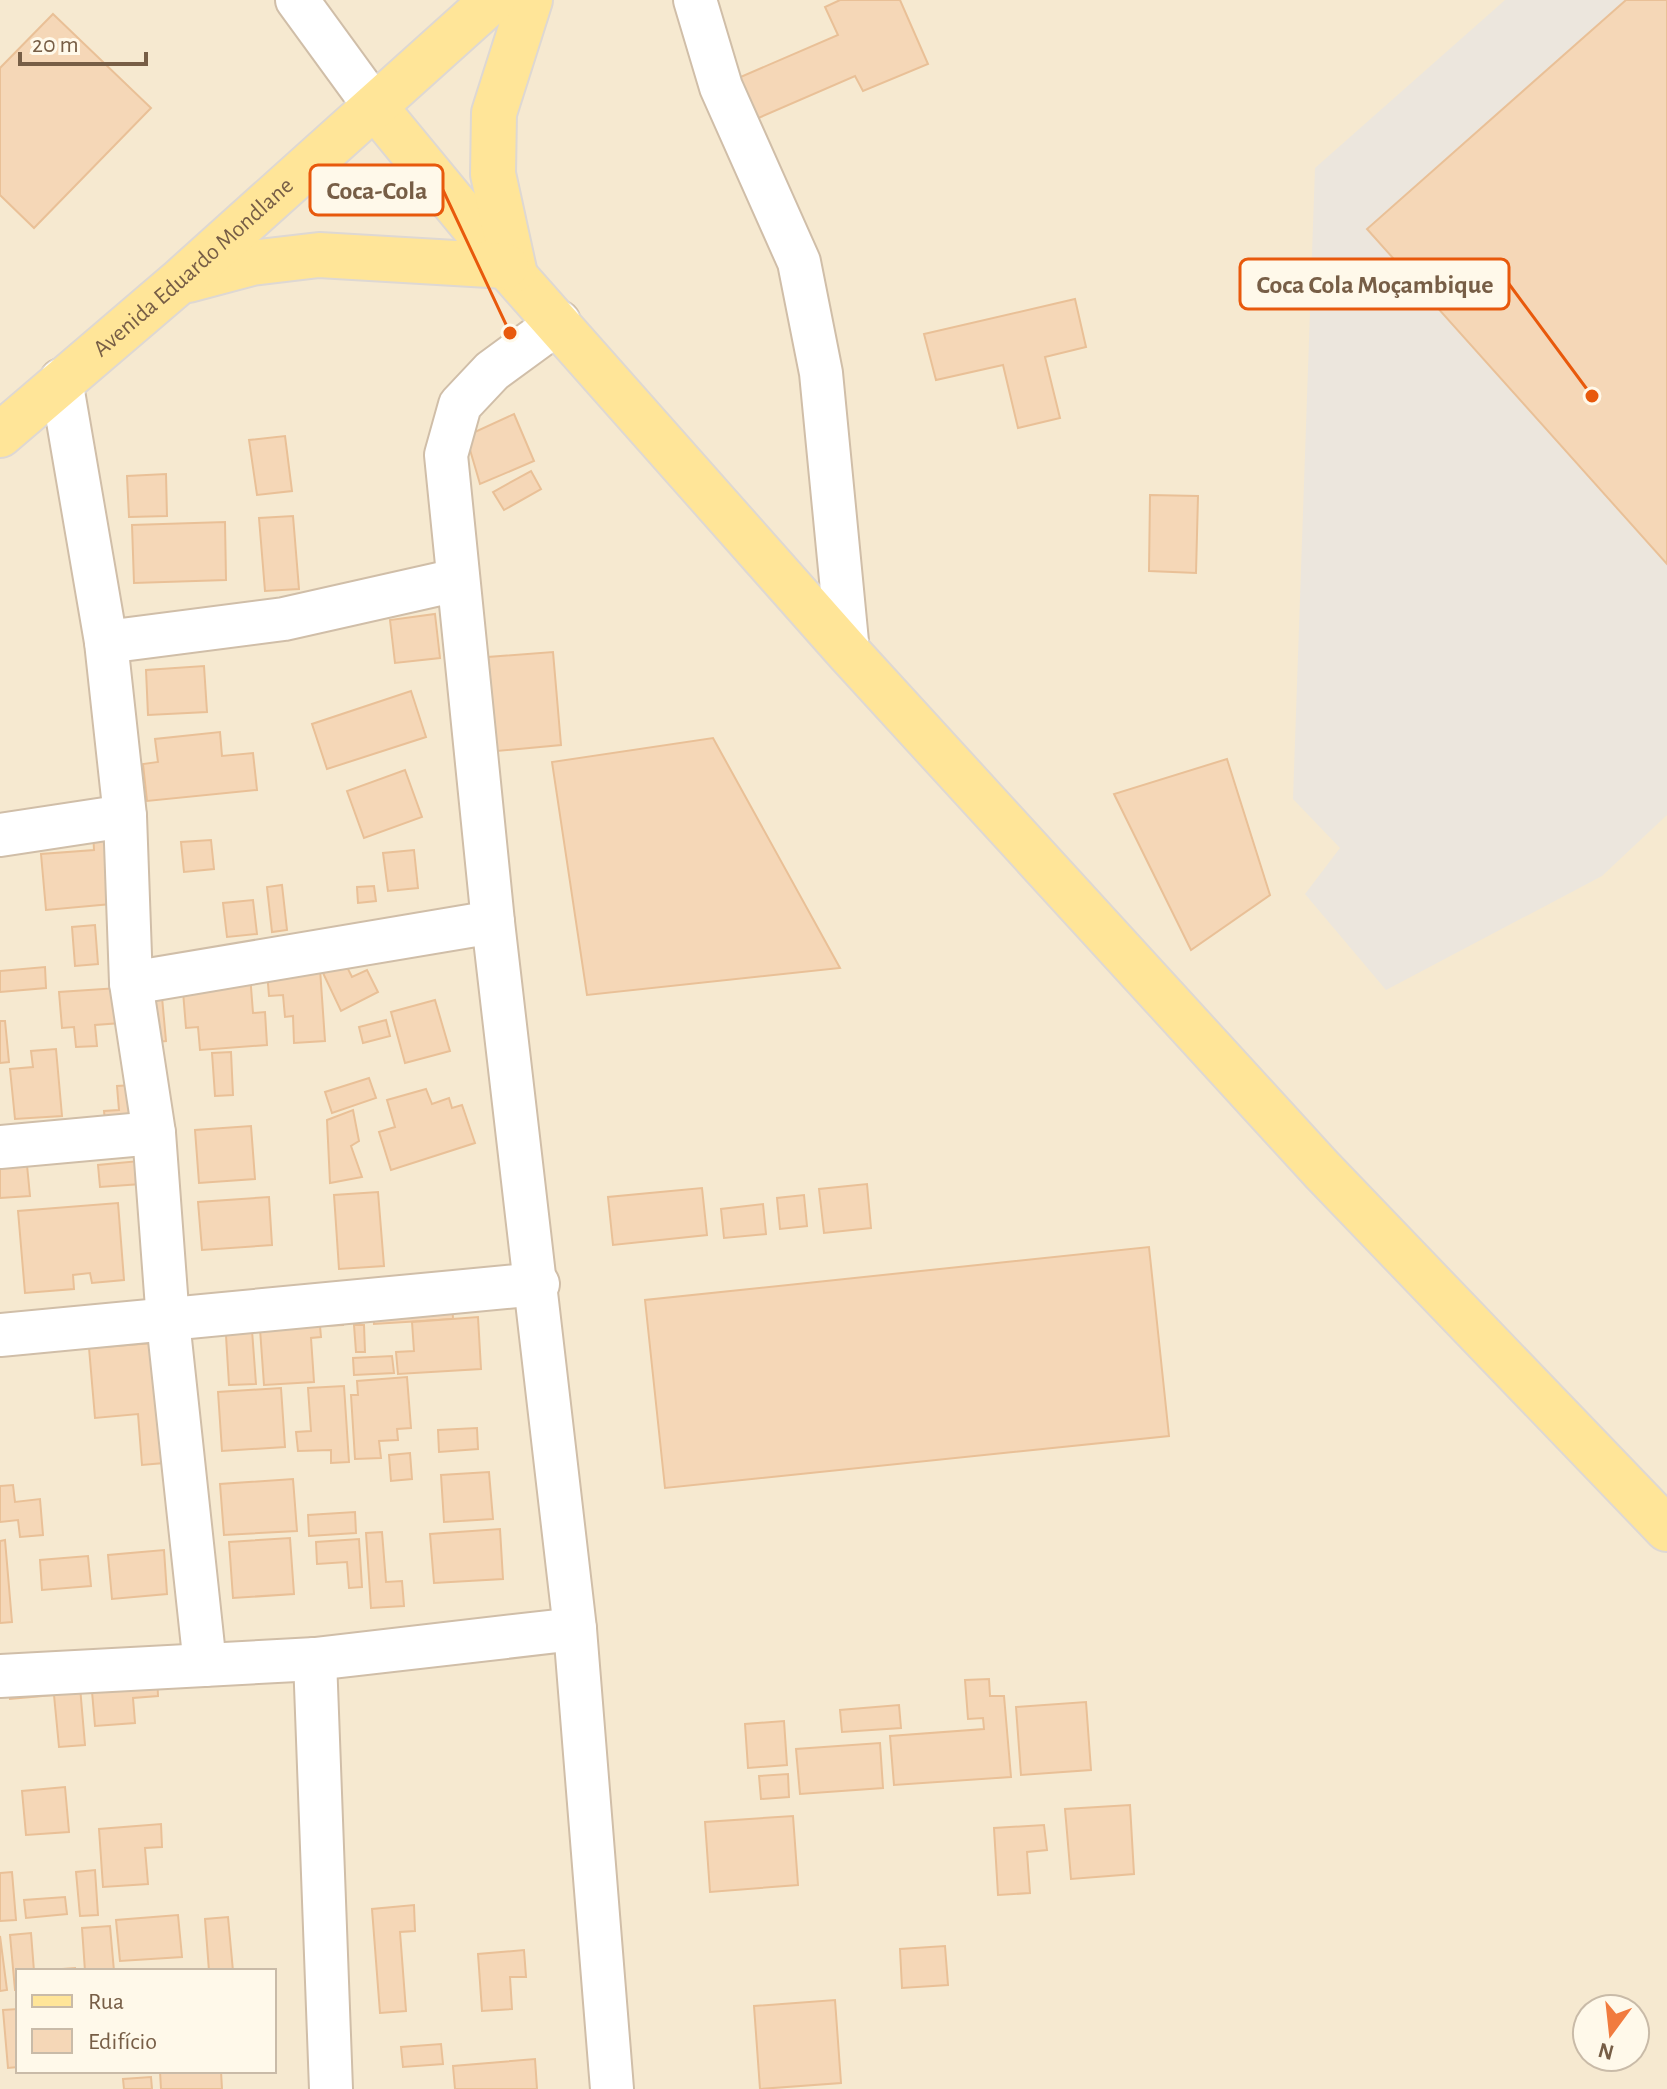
<svg xmlns="http://www.w3.org/2000/svg" width="1667" height="2089" viewBox="0 0 1667 2089" font-family="'Alegreya Sans',sans-serif">
<style>
.residential{fill:#f6e9d0;fill-rule:evenodd}
.industrial{fill:#ece6dd}
.building{fill:#f5d7b7;stroke:#e9c097;stroke-width:2}
.lines{fill:none;stroke-linecap:round;stroke-linejoin:round}
.minor-casing{stroke:#d0bea8;stroke-width:46}
.major-casing{stroke:#ded8d3;stroke-width:48}
.minor{stroke:#fff;stroke-width:42}
.major{stroke:#ffe598;stroke-width:44}
.labels{text-anchor:middle;dominant-baseline:central;stroke-width:7;stroke-linejoin:round;paint-order:stroke}
.street-label{font-size:24px;fill:#775e46;stroke:#fff9ea}
.leader{fill:none;stroke:#e8590c;stroke-width:3}
.callout-dot{fill:#e8590c;stroke:#fff9ea;stroke-width:3}
.callout{fill:#fff9ea;stroke:#e8590c;stroke-width:3}
.callout-label{font-size:26px;text-anchor:middle;font-weight:bold;fill:#775e46}
</style>
<rect width="100%" height="100%" fill="#fef6e2"/>
<path class="residential" d="M0,0h1667v2089h-1667zM18,1971h256v100h-256zM1587,2009h48v48h-48z"/>
<polygon class="industrial" points="1505,0 1667,0 1667,815 1602,876 1386,990 1305,894 1340,848 1293,799 1315,168"/>
<g class="building">
<polygon points="840,0 900,0 928,64 863,91 855,76 740,126 722,85 838,35 825,7"/>
<polygon points="1626,0 1667,0 1667,564 1367,229"/>
<polygon points="53,14 151,108 34,228 0,195 0,68"/>
<polygon points="1075,299 1086,347 1045,357 1060,418 1018,428 1003,365 936,380 924,334"/>
<polygon points="514,414 534,461 480,484 466,436"/>
<polygon points="285,436 292,491 257,495 249,440"/>
<polygon points="531,471 541,489 504,510 493,492"/>
<polygon points="166,474 167,516 129,517 127,476"/>
<polygon points="1150,495 1198,496 1196,573 1149,571"/>
<polygon points="293,516 299,589 265,591 259,518"/>
<polygon points="225,522 226,580 134,583 132,525"/>
<polygon points="435,614 440,658 395,663 390,620"/>
<polygon points="553,652 561,745 497,751 488,657"/>
<polygon points="204,666 207,712 148,715 146,670"/>
<polygon points="411,691 426,737 327,769 312,724"/>
<polygon points="220,732 222,756 253,753 257,790 147,801 143,764 158,762 155,739"/>
<polygon points="713,738 840,968 587,995 552,762"/>
<polygon points="1227,759 1270,895 1191,950 1114,794"/>
<polygon points="405,770 422,817 364,838 347,791"/>
<polygon points="116,829 122,903 46,910 41,854 94,850 93,831"/>
<polygon points="211,840 214,869 184,872 181,842"/>
<polygon points="414,850 418,888 388,891 383,853"/>
<polygon points="282,885 287,930 272,932 267,887"/>
<polygon points="374,886 376,901 358,903 357,887"/>
<polygon points="253,900 257,934 227,937 223,903"/>
<polygon points="95,925 98,964 75,966 72,927"/>
<polygon points="345,963 352,977 367,970 378,992 341,1011 323,973"/>
<polygon points="45,967 46,988 0,992 0,971"/>
<polygon points="320,969 325,1041 294,1043 293,1016 285,1017 283,995 269,996 267,972"/>
<polygon points="250,974 253,1013 265,1012 267,1045 200,1050 198,1027 186,1028 182,979"/>
<polygon points="161,986 166,1041 147,1043 143,987"/>
<polygon points="118,988 121,1023 95,1025 97,1046 76,1047 74,1027 62,1028 59,992"/>
<polygon points="435,1000 450,1051 405,1063 391,1012"/>
<polygon points="386,1020 390,1036 363,1043 359,1027"/>
<polygon points="0,1021 5,1021 9,1062 0,1063"/>
<polygon points="56,1049 62,1116 15,1119 10,1069 33,1067 31,1051"/>
<polygon points="231,1052 233,1095 215,1096 212,1053"/>
<polygon points="369,1078 376,1098 332,1113 325,1092"/>
<polygon points="133,1085 137,1129 106,1131 104,1111 119,1110 117,1086"/>
<polygon points="426,1089 432,1104 449,1098 452,1108 462,1105 475,1143 391,1170 379,1132 395,1127 387,1100"/>
<polygon points="353,1110 359,1141 351,1146 362,1177 330,1183 327,1120"/>
<polygon points="251,1126 255,1179 199,1183 195,1130"/>
<polygon points="139,1161 141,1184 100,1187 98,1165"/>
<polygon points="27,1165 30,1196 0,1198 0,1168"/>
<polygon points="867,1184 871,1228 824,1233 819,1189"/>
<polygon points="702,1188 707,1235 613,1245 608,1197"/>
<polygon points="378,1192 384,1266 339,1269 334,1195"/>
<polygon points="804,1195 807,1226 780,1229 777,1198"/>
<polygon points="269,1197 272,1245 202,1250 198,1202"/>
<polygon points="118,1203 124,1280 92,1283 90,1273 73,1275 74,1289 25,1293 18,1211"/>
<polygon points="763,1204 766,1234 724,1238 721,1209"/>
<polygon points="1149,1247 1169,1436 665,1488 645,1300"/>
<polygon points="452,1299 453,1319 374,1324 373,1304"/>
<polygon points="342,1310 343,1325 320,1326 321,1337 311,1338 314,1382 264,1385 259,1315"/>
<polygon points="251,1317 256,1384 229,1385 225,1319"/>
<polygon points="478,1317 481,1369 398,1374 396,1352 414,1351 412,1322"/>
<polygon points="354,1325 364,1325 365,1352 356,1352"/>
<polygon points="154,1343 164,1463 142,1465 138,1414 95,1418 89,1348"/>
<polygon points="392,1356 394,1373 354,1375 353,1358"/>
<polygon points="407,1377 411,1428 397,1429 398,1440 379,1441 381,1458 355,1459 351,1395 358,1395 357,1381"/>
<polygon points="344,1386 349,1462 331,1463 331,1450 298,1451 296,1432 311,1431 308,1388"/>
<polygon points="281,1388 285,1447 222,1451 218,1392"/>
<polygon points="477,1428 478,1449 439,1452 438,1430"/>
<polygon points="410,1453 412,1479 391,1481 389,1455"/>
<polygon points="489,1472 493,1519 444,1522 441,1475"/>
<polygon points="293,1479 297,1531 224,1535 220,1484"/>
<polygon points="13,1485 15,1502 40,1499 43,1535 20,1537 18,1520 0,1522 0,1486"/>
<polygon points="355,1512 356,1533 309,1536 308,1515"/>
<polygon points="500,1529 503,1579 434,1583 430,1534"/>
<polygon points="382,1532 386,1582 402,1581 404,1606 371,1608 366,1533"/>
<polygon points="290,1538 294,1594 233,1598 229,1542"/>
<polygon points="359,1539 362,1587 349,1588 347,1562 317,1564 316,1542"/>
<polygon points="5,1540 12,1622 0,1623 0,1541"/>
<polygon points="164,1550 167,1594 112,1599 108,1555"/>
<polygon points="88,1556 91,1586 42,1590 40,1560"/>
<polygon points="157,1674 158,1696 133,1698 135,1723 95,1726 91,1680"/>
<polygon points="79,1675 85,1745 59,1747 54,1695 10,1699 9,1680"/>
<polygon points="989,1679 990,1696 1004,1696 1011,1777 894,1785 890,1736 984,1729 983,1718 968,1719 965,1680"/>
<polygon points="1086,1702 1091,1770 1021,1775 1016,1707"/>
<polygon points="899,1705 901,1728 842,1732 840,1710"/>
<polygon points="784,1721 787,1765 748,1768 745,1724"/>
<polygon points="880,1743 883,1788 800,1794 796,1749"/>
<polygon points="788,1774 789,1797 761,1799 759,1776"/>
<polygon points="65,1787 69,1832 26,1835 22,1791"/>
<polygon points="1130,1805 1134,1874 1071,1879 1065,1809"/>
<polygon points="793,1816 798,1885 710,1892 705,1822"/>
<polygon points="161,1824 162,1847 145,1848 148,1884 103,1887 99,1829"/>
<polygon points="1044,1825 1047,1850 1027,1852 1030,1893 998,1895 994,1828"/>
<polygon points="95,1870 98,1915 80,1916 76,1872"/>
<polygon points="12,1872 16,1920 0,1921 0,1873"/>
<polygon points="65,1897 67,1914 26,1918 24,1900"/>
<polygon points="414,1905 415,1931 400,1932 406,2011 380,2013 372,1909"/>
<polygon points="178,1915 182,1957 120,1961 116,1920"/>
<polygon points="228,1917 233,1971 209,1971 205,1919"/>
<polygon points="110,1926 114,1971 85,1971 82,1928"/>
<polygon points="31,1933 34,1971 75,1968 75,1971 18,1971 18,1990 15,1990 10,1935"/>
<polygon points="0,1936 7,1990 0,1991"/>
<polygon points="945,1946 948,1985 902,1988 900,1949"/>
<polygon points="524,1950 526,1977 510,1977 512,2009 482,2011 478,1954"/>
<polygon points="835,2000 841,2083 760,2089 754,2006"/>
<polygon points="18,2009 18,2067 8,2068 3,2010"/>
<polygon points="441,2044 443,2064 403,2067 401,2047"/>
<polygon points="535,2059 537,2089 455,2089 453,2066"/>
<polygon points="160,2071 221,2071 222,2089 161,2089"/>
<polygon points="151,2077 152,2089 124,2089 123,2079"/>
</g>
<g class="lines">
<g class="minor-casing">
<g id="minor">
<polyline points="297,0 375,107"/>
<polyline points="695,0 721,87 799,262 821,373 848,652"/>
<polyline points="559,322 492,371 460,405 446,455 493,922 575,1629 612,2089"/>
<polyline points="61,380 106,642 125,816 131,983 154,1133 168,1321 205,1665"/>
<polyline points="106,642 284,619 457,580"/>
<polyline points="0,835 125,816"/>
<polyline points="131,983 493,922"/>
<polyline points="0,1147 154,1133"/>
<polyline points="0,1335 538,1284"/>
<polyline points="315,1659 331,2089"/>
<polyline points="0,1676 315,1659 575,1629"/>
</g>
</g>
<g class="major-casing">
<g id="major">
<polyline points="375,107 506,266 848,652 1322,1170 1667,1529"/>
<polyline points="514,270 493,174 494,113 530,0"/>
<polyline points="188,280 252,263 319,255 506,266"/>
<path id="s1" d="M0,435l179,-153 314,-282"/>
</g>
</g>
<use href="#minor" class="minor"/>
<use href="#major" class="major"/>
</g>
<g class="labels">
<g class="street-label">
<text stroke="none"><textPath href="#s1" startOffset="256">Avenida Eduardo Mondlane</textPath></text>
</g>
</g>
<path class="leader" d="M510 333L443 190M1592 396L1509 284"/>
<g class="callout-dot">
<circle cx="510" cy="333" r="8"/>
<circle cx="1592" cy="396" r="8"/>
</g>
<g class="callout">
<rect x="310" y="165" width="133" height="50" rx="8"/>
<rect x="1240" y="259" width="269" height="50" rx="8"/>
</g>
<g class="callout-label">
<text x="377" y="199">Coca-Cola</text>
<text x="1375" y="293">Coca Cola Moçambique</text>
</g>
<rect x="16" y="1969" width="260" height="104" fill="#fff9ea" stroke="#c9bba8" stroke-width="2"/>
<rect x="32" y="1995" width="40" height="12" fill="#ffe598" stroke="#c9bba8" stroke-width="2"/>
<text x="88" y="2009" font-size="24" fill="#775e46">Rua</text>
<rect x="32" y="2029" width="40" height="24" fill="#f5d7b7" stroke="#c9bba8" stroke-width="2"/>
<text x="88" y="2049" font-size="24" fill="#775e46">Edifício</text>
<g transform="translate(1611 2033) rotate(195)"><circle r="38" fill="#fff9ea" stroke="#c9bba8" stroke-width="2"/>
<path d="M0-6L14 30L0 20L-14 30Z" fill="#f17b3e"/>
<text y="-12" font-size="22" font-weight="bold" text-anchor="middle" fill="#775e46">N</text>
</g>
<path d="M20 52v12h126v-12" fill="none" stroke="#775e46" stroke-width="4"/>
<text x="32" y="52" font-size="24" fill="#775e46" stroke="#fff9ea" stroke-width="6" paint-order="stroke">20 m</text>
</svg>
